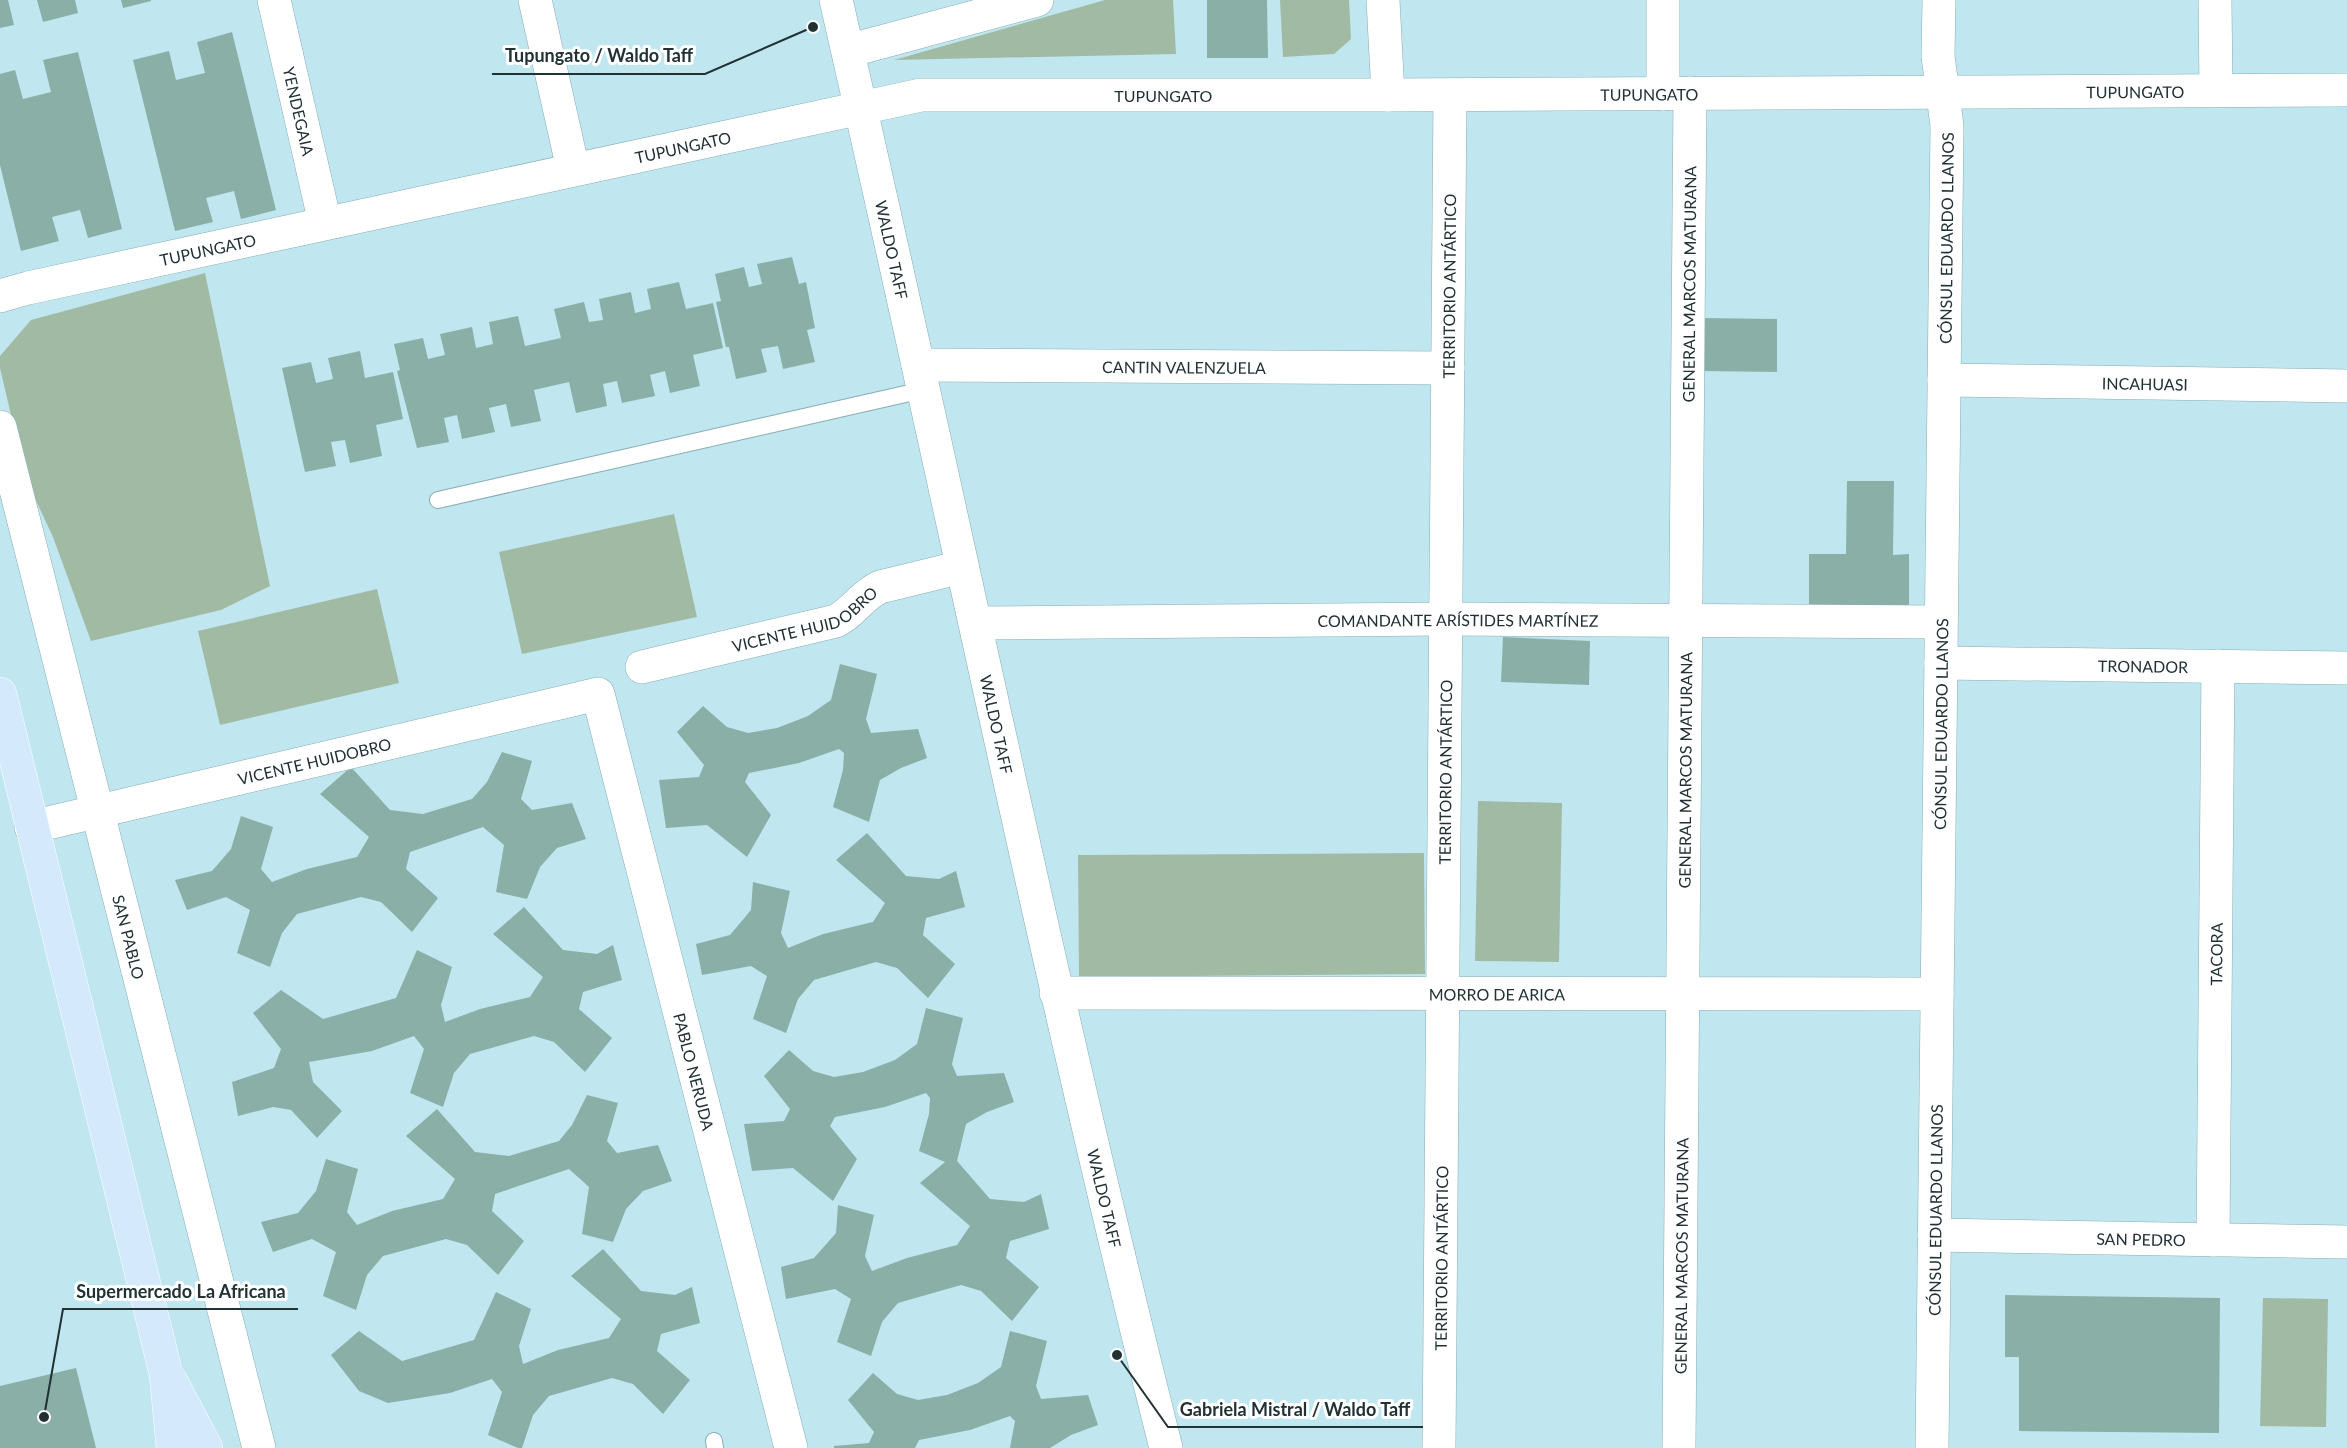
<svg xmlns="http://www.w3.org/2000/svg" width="2347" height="1448" viewBox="0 0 2347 1448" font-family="Lato,sans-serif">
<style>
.green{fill:#a0baa3}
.building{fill:#89afa7}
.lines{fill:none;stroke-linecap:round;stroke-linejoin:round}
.service-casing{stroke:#86acb4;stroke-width:18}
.minor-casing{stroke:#86acb4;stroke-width:34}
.primary-casing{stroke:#fff;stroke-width:34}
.service{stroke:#fff;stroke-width:16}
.minor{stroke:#fff;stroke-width:33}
.primary{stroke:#d4e9fc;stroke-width:33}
.labels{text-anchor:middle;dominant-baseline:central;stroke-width:6;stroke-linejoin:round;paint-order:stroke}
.street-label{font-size:16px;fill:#213134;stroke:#fff}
.leader{fill:none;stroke:#213134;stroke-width:2}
.callout-dot{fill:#213134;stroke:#fff;stroke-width:2}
.callout-label{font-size:18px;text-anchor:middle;font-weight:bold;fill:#213134;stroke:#fff;stroke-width:6;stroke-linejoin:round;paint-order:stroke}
</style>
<rect width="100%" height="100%" fill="#c0e7f0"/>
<g class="green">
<polygon points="1105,0 1173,0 1176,54 894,60"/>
<polygon points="1280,0 1349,0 1351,39 1334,54 1283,57"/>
<polygon points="205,273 270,586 221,610 91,641 53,537 26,479 0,368 0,356 31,320"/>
<polygon points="674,514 697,617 522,654 499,552"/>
<polygon points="377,589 399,683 220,725 198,631"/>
<polygon points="1478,801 1562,803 1559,962 1475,961"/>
<polygon points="1424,853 1425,974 1079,977 1078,855"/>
<polygon points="2263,1298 2328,1299 2326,1427 2260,1426"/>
</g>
<g class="building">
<polygon points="0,0 8,0 14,25 0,28"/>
<polygon points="37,0 75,0 78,13 43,22"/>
<polygon points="121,0 151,0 151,1 123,8"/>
<polygon points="1207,0 1267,0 1268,58 1207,58"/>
<polygon points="232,32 276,210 241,219 234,191 206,198 213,222 175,231 133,60 169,51 176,80 205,73 197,42"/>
<polygon points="78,52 122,229 88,238 80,210 52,217 59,241 21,251 0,165 0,74 15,70 23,99 51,92 43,60"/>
<polygon points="792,257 799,284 806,282 815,328 807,330 815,362 783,369 778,346 761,349 767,372 736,379 729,347 726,347 716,302 721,301 715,274 744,267 749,287 762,284 757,264"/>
<polygon points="679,282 686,309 713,303 723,348 693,355 700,386 670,393 665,371 650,375 655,396 622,403 617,381 603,384 607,406 576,413 569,382 534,390 541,421 511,427 506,404 489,408 495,432 462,439 457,415 444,418 449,442 417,448 397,371 400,370 394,344 423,338 428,359 445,355 440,334 472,327 476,348 493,344 489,322 518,316 525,346 561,338 554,309 584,302 589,322 603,320 599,299 631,292 635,313 651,309 647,289"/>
<polygon points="1701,318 1777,319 1777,372 1701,371"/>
<polygon points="360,351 365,378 393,372 403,419 376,425 382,456 350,463 345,440 331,442 336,466 305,472 282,368 311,362 316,383 333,379 328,358"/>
<polygon points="1847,481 1894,481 1893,555 1909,554 1909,606 1809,606 1809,554 1846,554"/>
<polygon points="1503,637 1590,641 1589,685 1501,682"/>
<polygon points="840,664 877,674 866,719 871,733 918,729 927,758 901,768 880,780 869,822 833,807 843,770 844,753 839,749 799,763 749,773 745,782 771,815 747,857 707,825 666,828 659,780 699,777 704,765 677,732 703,706 727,727 748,733 777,728 808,716 831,700"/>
<polygon points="502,752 532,761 521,799 532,810 572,803 586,839 557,848 540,867 527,899 496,892 504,845 483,827 410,852 406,869 438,898 412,932 381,902 361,897 297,914 282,933 270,967 237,953 250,910 226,897 187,910 175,880 212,871 231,849 241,816 273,827 261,869 272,882 307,869 357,857 369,837 320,794 351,767 390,810 423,814 472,799 487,782"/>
<polygon points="867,833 906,876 939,879 956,871 965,907 926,918 923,935 955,964 928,998 897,968 876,962 814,980 798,999 786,1033 753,1019 767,976 751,966 702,975 696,944 730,935 751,910 753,882 790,891 781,933 788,948 823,934 873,922 885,903 836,860"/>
<polygon points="524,907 563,950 597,954 613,945 622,980 583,992 579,1009 612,1038 585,1072 554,1042 534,1036 470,1054 454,1073 443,1107 410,1093 424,1049 414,1036 372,1051 309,1062 313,1082 342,1111 317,1138 291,1110 273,1107 238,1116 232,1082 274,1068 281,1049 253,1013 281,990 323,1019 396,998 417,950 452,967 441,1005 445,1022 480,1009 530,997 543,977 493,934"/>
<polygon points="926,1008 963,1018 952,1064 957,1076 1004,1073 1014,1102 987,1112 966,1124 957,1161 990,1199 1024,1202 1041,1194 1049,1229 1010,1241 1006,1258 1039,1287 1012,1321 981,1291 961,1285 898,1303 882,1322 871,1356 837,1342 851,1299 835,1289 786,1299 781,1267 814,1258 836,1233 838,1205 874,1215 865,1256 872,1271 907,1258 957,1245 970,1226 920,1183 945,1162 919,1151 929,1114 930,1098 926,1093 885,1107 835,1117 830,1126 857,1159 833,1201 793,1168 752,1171 744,1124 784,1121 790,1109 764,1076 789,1050 813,1071 834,1077 863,1072 895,1060 917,1044"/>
<polygon points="587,1095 618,1103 607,1141 617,1153 658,1145 672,1181 643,1191 626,1209 613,1242 582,1234 589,1187 569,1169 495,1194 492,1211 524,1241 498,1275 467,1245 446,1239 383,1256 367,1275 356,1310 323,1296 336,1252 312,1239 273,1252 261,1222 298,1213 316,1191 326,1159 358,1169 347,1212 357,1225 392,1211 443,1199 455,1179 406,1136 437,1109 475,1152 509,1156 559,1141 572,1125"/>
<polygon points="603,1249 641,1291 675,1295 692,1287 700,1323 661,1334 657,1351 690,1380 663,1414 633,1384 612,1378 549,1396 533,1415 522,1448 518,1448 488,1435 502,1392 492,1379 450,1393 388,1403 359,1391 331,1355 359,1331 402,1361 474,1340 496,1292 531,1309 519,1346 523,1364 558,1350 609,1338 621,1319 571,1276"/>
<polygon points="2005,1295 2220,1298 2219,1433 2019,1431 2019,1357 2005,1357"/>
<polygon points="1010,1331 1047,1341 1036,1386 1041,1399 1088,1395 1098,1425 1071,1435 1050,1448 1010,1448 1015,1421 1010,1416 970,1430 919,1440 915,1448 834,1448 834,1446 869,1443 874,1432 848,1400 873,1373 897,1394 918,1400 947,1395 978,1383 1001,1367"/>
<polygon points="76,1368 96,1448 0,1448 0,1386"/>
</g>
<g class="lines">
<g class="service-casing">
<g id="service">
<polyline points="438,500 923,390"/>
<polyline points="714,1441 715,1448"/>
</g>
</g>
<g class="minor-casing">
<g id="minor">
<path id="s1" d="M274,0l51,223"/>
<polyline points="535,0 573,169"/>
<path id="s2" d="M836,0c111,482 209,968 330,1448"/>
<polyline points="1383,0 1388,95"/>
<polyline points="2215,0 2216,90"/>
<polyline points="848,51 1037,0"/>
<polyline points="1663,94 1663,0"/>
<path id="s3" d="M0,296l28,-8 893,-193h467l959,-5"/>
<path id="s4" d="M918,365l530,3"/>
<path id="s5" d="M1944,380l403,6"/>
<path id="s6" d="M0,427l259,1021"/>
<path id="s7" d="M975,623l471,-4 495,3"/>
<path id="s8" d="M1941,663l406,5"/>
<path id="s9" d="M642,667l194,-46c19,-10 26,-26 44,-34l82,-20"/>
<path id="s10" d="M31,827l567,-133 193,754"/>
<path id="s11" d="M1056,993l881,1"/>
<path id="s12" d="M1934,1235l413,7"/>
<path id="s13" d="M2213,1240l5,-574"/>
<path id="s14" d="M1439,1448l11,-1353"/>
<path id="s15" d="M1679,1448l11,-1355"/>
<path id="s16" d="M1932,1448l15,-1322 -9,-70 1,-56"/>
</g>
</g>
<g class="primary-casing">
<g id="primary">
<polyline points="0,694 166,1374 173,1448"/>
<polyline points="170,1380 206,1448"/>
</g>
</g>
<use href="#service" class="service"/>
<use href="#minor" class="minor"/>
<use href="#primary" class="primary"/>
</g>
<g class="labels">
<g class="street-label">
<text stroke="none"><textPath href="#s3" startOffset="2157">TUPUNGATO</textPath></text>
<text stroke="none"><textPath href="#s3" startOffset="1185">TUPUNGATO</textPath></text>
<text stroke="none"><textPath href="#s3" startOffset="1671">TUPUNGATO</textPath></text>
<text stroke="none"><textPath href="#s1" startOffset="114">YENDEGAIA</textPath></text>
<text stroke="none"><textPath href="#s3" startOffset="699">TUPUNGATO</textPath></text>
<text stroke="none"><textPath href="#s16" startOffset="1210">CÓNSUL EDUARDO LLANOS</textPath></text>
<text stroke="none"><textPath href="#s3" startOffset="213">TUPUNGATO</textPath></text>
<text stroke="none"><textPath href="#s2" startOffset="256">WALDO TAFF</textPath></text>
<text stroke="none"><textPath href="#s14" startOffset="1162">TERRITORIO ANTÁRTICO</textPath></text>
<text stroke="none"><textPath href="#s15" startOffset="1164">GENERAL MARCOS MATURANA</textPath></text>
<text stroke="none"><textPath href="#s4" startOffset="266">CANTIN VALENZUELA</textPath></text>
<text stroke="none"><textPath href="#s5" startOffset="201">INCAHUASI</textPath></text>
<text stroke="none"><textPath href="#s9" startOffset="171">VICENTE HUIDOBRO</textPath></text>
<text stroke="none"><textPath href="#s7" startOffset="483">COMANDANTE ARÍSTIDES MARTÍNEZ</textPath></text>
<text stroke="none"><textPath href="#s8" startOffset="202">TRONADOR</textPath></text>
<text stroke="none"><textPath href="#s16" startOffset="724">CÓNSUL EDUARDO LLANOS</textPath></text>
<text stroke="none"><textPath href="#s2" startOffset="742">WALDO TAFF</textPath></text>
<text stroke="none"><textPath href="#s10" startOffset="291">VICENTE HUIDOBRO</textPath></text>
<text stroke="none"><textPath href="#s14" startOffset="676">TERRITORIO ANTÁRTICO</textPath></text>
<text stroke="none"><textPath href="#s15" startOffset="678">GENERAL MARCOS MATURANA</textPath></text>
<text stroke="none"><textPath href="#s6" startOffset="526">SAN PABLO</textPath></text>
<text stroke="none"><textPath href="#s13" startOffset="286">TACORA</textPath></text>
<text stroke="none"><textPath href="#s11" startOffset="441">MORRO DE ARICA</textPath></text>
<text stroke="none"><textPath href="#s10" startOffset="972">PABLO NERUDA</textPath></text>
<text stroke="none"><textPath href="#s2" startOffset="1228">WALDO TAFF</textPath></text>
<text stroke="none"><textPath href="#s16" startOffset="238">CÓNSUL EDUARDO LLANOS</textPath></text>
<text stroke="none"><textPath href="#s12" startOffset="207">SAN PEDRO</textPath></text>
<text stroke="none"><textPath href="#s14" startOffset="190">TERRITORIO ANTÁRTICO</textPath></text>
<text stroke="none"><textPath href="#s15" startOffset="192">GENERAL MARCOS MATURANA</textPath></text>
</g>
</g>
<path class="leader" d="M813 27L705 74H492M44 1417L63 1309H298M1117 1355L1168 1427H1423"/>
<g class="callout-dot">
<circle cx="813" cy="27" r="6"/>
<circle cx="44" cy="1417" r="6"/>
<circle cx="1117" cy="1355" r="6"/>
</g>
<g class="callout-label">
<text x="599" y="62">Tupungato / Waldo Taff</text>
<text x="181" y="1298">Supermercado La Africana</text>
<text x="1295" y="1416">Gabriela Mistral / Waldo Taff</text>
</g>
</svg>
